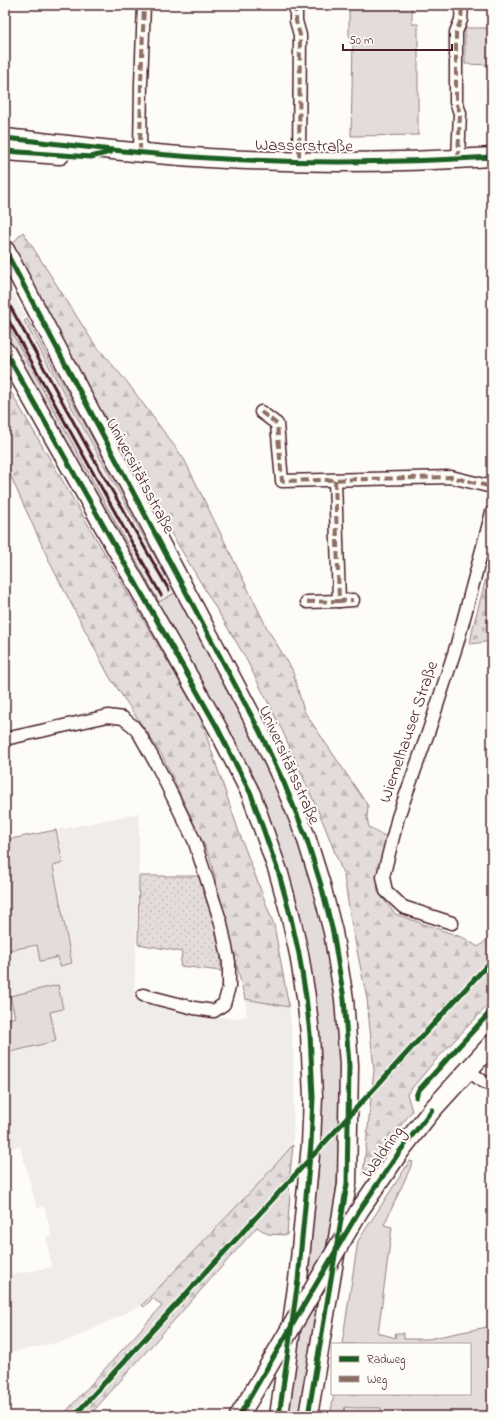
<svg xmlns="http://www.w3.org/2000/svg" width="497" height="1421" viewBox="0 0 497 1421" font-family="'Indie Flower',sans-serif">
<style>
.built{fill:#f0ece8}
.grass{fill:#e3dcda;stroke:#967e82}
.forest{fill:url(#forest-firs);stroke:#967e82}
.cemetery{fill:url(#cemetery-stones);stroke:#967e82}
.park{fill:url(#park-dots);stroke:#967e82}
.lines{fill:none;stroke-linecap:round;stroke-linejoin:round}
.street-casing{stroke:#4a1f2b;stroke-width:15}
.secondary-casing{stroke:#4a1f2b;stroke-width:21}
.street{stroke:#fdfcf7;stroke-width:12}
.secondary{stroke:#fdfcf7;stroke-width:18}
.rail{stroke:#4a1f2b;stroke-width:3}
.secondary-bridge-casing{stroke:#4a1f2b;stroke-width:21;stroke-linecap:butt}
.secondary-bridge{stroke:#fdfcf7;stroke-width:18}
.quiet{stroke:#8d6e63;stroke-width:4;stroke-dasharray:8 4;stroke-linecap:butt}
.cycleway-casing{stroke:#fdfcf7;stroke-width:8}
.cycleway{stroke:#1b5e20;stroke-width:5}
.labels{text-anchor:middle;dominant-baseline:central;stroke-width:4;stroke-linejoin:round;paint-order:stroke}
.street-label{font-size:17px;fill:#4a1f2b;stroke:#fdfcf7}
</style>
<defs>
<pattern id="forest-firs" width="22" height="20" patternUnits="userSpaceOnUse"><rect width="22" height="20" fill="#e3dcda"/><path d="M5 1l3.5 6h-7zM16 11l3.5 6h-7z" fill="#c4bcbb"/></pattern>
<pattern id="cemetery-stones" width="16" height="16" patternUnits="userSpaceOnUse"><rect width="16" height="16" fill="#e3dcda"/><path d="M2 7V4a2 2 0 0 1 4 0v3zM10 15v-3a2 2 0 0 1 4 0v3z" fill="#c4bcbb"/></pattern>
<pattern id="park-dots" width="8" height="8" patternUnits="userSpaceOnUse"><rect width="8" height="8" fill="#e3dcda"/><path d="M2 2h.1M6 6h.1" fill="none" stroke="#c4bcbb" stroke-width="1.8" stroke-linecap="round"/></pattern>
</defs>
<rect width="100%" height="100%" fill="#fdfcf7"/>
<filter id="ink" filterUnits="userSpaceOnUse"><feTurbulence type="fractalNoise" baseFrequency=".025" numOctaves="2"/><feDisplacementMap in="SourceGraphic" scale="8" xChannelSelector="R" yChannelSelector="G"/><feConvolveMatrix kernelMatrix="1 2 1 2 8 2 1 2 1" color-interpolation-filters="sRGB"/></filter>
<g filter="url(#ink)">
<g class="built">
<polygon points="5,279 26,316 22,319 175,594 159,602 10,329 8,326 5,327"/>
<polygon points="139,813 139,853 134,997 194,1013 234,1019 247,1016 245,999 289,1007 292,1033 294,1081 293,1145 260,1182 142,1305 70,1340 8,1353 5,1342 5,1276 52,1267 46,1238 52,1236 44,1206 37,1208 20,1146 5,1150 5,1028 10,1051 15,1017 5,1020 5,952 37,946 40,961 58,957 60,966 73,963 54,866 64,864 58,830"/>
<polygon points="345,1407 353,1409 359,1407 381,1408 381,1416 343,1416"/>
</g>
<g class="grass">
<polygon points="349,5 412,5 412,24 418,24 418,135 351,136 353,43 349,35"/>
<polygon points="465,28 492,28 492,65 465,64"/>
<polygon points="27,319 196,627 247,726 288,812 311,877 331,960 341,1055 341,1135 333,1224 301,1416 286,1416 318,1177 322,1100 320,1050 311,974 282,859 5,334 5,331 10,329 159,602 175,593 24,321"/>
<polygon points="56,830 63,863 53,866 72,963 60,966 58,957 40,961 37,945 5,951 5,840"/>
<polygon points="58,985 63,1009 50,1012 56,1041 10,1052 5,1028 5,1020 15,1017 10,996"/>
<path d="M410,1161l3,1 -29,63 8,2 -14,106 18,5 -1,-5h9v6h24l64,-13v90h-111v-8c-12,-1 -26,1 -36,-1l-2,9h-13l4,-22h136v-50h-128l16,-103z"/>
</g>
<g class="forest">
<polygon points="23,232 93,342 127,382 184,459 268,630 292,669 304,711 368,806 367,818 369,827 378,833 388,837 377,877 378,892 395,914 464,938 478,947 492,936 492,1001 433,1063 407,1094 412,1111 363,1175 374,1070 367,999 351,921 344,876 323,822 282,730 244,655 97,409 11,245"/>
<polygon points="5,382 200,717 241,838 274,925 289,1007 245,999 210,858 162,755 109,676 51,565 5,464"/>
<polygon points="293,1145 290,1174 283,1182 289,1189 290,1194 287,1235 268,1234 257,1227 89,1416 62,1416 162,1306 153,1298 144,1307 142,1305 260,1182"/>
</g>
<polygon class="cemetery" points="492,556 492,641 470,644 473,627"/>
<polygon class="park" points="139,876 202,876 220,940 221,971 180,966 182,952 138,944"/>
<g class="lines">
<g class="street-casing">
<g id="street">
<polyline points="296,5 296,21 300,35 299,161"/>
<polyline points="140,152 141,83 144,5"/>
<polyline points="458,159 460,113 456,102 456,32 461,20 462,5"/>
<polyline points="261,412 277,424 282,481 451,477 492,487"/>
<polyline points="335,480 339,601 353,600"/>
<polyline points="307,602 339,601"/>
<polyline points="5,739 108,716 123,718 133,726 140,735 159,769 194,840 221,923 229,962 229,987 224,1004 214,1011 194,1008 143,995"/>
<polyline points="452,923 403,907 386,891 383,877 398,817 428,733 457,644 492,512"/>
<polyline points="468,1070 482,1081 492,1086"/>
</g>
</g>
<g class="secondary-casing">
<g id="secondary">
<path d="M5,138c50,5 100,12 151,16 111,10 224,10 336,3"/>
<polyline points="5,151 60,155"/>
<polyline points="5,250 259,730 284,783 306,837 321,885 333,932 344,999 349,1065 347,1184 308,1416"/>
<polyline points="5,351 217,727 251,794 279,874 290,914 299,954 306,997 310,1034 313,1097 311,1144 298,1280 279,1416"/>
<polyline points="400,1151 432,1110 492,1044"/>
<polyline points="239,1416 250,1398"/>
</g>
</g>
<use href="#street" class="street"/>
<use href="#secondary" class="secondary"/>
<g class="rail">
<polyline points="5,297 91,454 169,590"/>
<polyline points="5,314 161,595"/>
</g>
<g class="secondary-bridge-casing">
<polyline id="secondary-bridge" points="250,1398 359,1211 400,1151"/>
</g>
<use href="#secondary-bridge" class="secondary-bridge"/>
<g class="quiet">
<polyline points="296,5 296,21 300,35 299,161"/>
<polyline points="140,152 141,83 144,5"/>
<polyline points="458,159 460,113 456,102 456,32 461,20 462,5"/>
<polyline points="261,412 277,424 282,481 451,477 492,487"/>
<polyline points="335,480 339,601 353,600"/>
<polyline points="307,602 339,601"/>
</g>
<g class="cycleway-casing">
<g id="cycleway">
<path d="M5,138c50,5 100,12 151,16 111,10 224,10 336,3"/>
<polyline points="5,151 91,157 110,152"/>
<polyline points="5,250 259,730 284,783 306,837 321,885 333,932 344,999 349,1065 347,1184 308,1416"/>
<polyline points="5,351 217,727 251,794 279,874 290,914 299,954 306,997 310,1034 313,1097 311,1144 298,1280 279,1416"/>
<polyline points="416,1097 418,1091 492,1010"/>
<polyline points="74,1416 492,960"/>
<polyline points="239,1416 359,1211 400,1151 432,1110"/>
</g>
</g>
<use href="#cycleway" class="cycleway"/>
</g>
</g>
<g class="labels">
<g class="street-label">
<text transform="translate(304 146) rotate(1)">Wasserstraße</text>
<text transform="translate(140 476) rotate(62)">Universitätsstraße</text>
<text transform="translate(409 732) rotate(-71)">Wiemelhauser Straße</text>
<text transform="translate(289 765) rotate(66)">Universitätsstraße</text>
<text transform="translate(383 1152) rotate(-54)">Waldring</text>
</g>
</g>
<rect width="497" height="1421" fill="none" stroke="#fdfcf7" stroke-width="20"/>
<rect x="10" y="10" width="477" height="1401" fill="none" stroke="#4a1f2b" stroke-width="1.5" filter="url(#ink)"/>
<rect x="331" y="1343" width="140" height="52" fill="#fdfcf7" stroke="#b5a4a5"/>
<rect x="339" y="1356" width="20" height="6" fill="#1b5e20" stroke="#b5a4a5"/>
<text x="367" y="1363" font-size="12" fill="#4a1f2b">Radweg</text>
<rect x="339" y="1376" width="20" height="6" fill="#8d6e63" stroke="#b5a4a5"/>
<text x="367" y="1383" font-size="12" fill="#4a1f2b">Weg</text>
<path d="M343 44v6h109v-6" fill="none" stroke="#4a1f2b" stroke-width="2"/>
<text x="349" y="44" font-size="12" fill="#4a1f2b" stroke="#fdfcf7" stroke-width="3" paint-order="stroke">50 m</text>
</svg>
